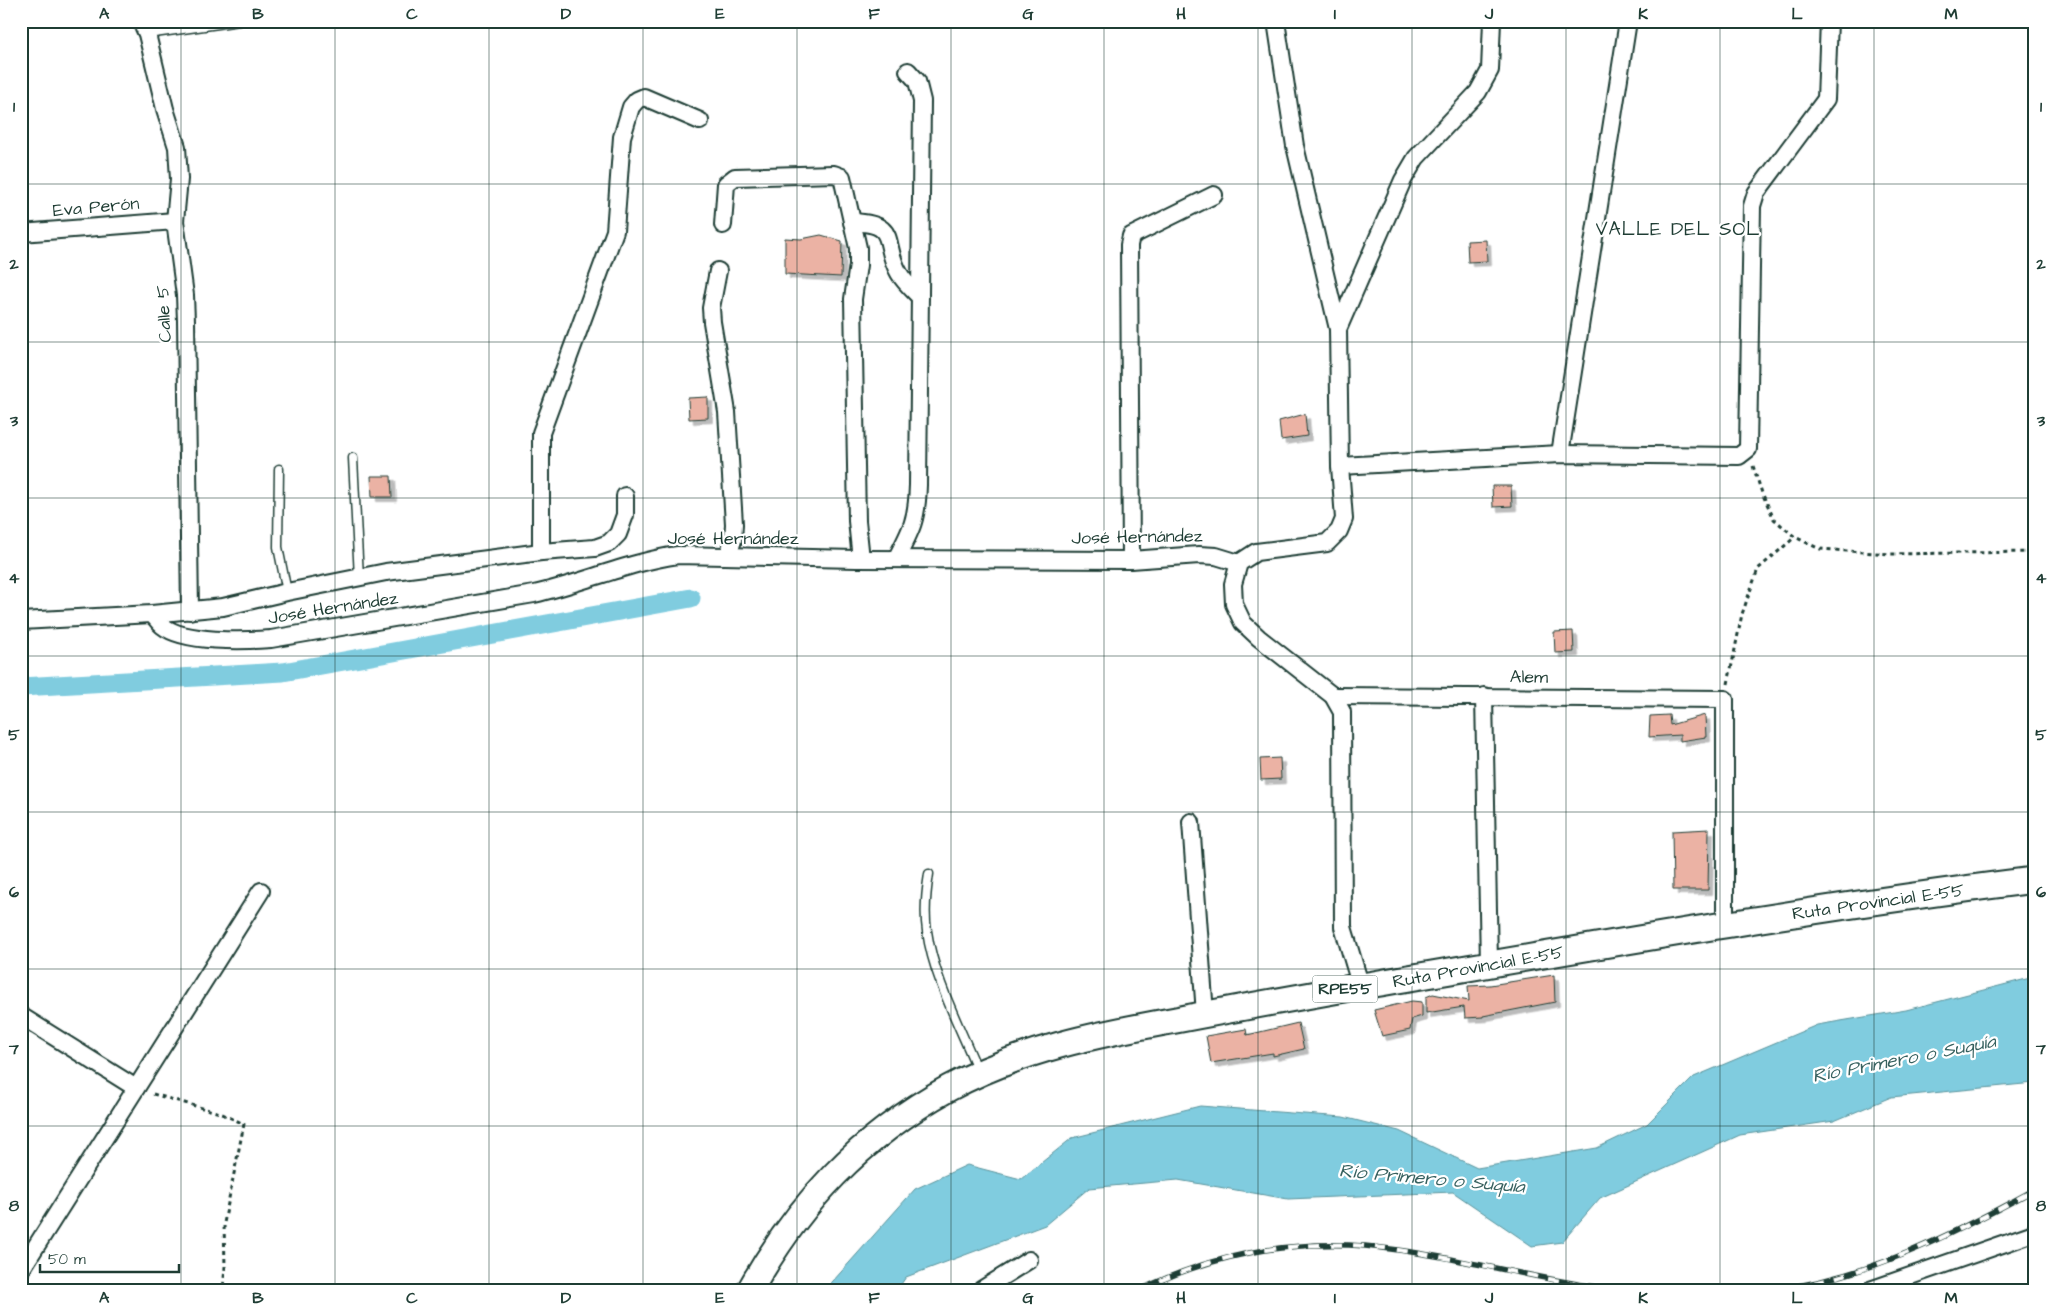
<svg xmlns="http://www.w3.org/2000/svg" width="2055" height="1311" viewBox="0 0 2055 1311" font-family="'Architects Daughter',sans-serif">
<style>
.water{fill:#80ccdf;stroke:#59939b}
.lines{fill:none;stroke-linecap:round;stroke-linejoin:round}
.canal{stroke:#80ccdf;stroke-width:19}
.building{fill:#ebb2a4;stroke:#1f3d34;filter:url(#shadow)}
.lane-casing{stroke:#1f3d34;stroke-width:11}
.street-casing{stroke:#1f3d34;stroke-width:20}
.primary-casing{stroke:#1f3d34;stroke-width:29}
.path{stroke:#1f3d34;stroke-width:3;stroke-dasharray:4 4;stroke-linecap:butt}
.lane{stroke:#fff;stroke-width:8}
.street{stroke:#fff;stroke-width:16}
.primary{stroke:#fff;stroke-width:25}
.rail-casing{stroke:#1f3d34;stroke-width:5.5}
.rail{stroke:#fff;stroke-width:4;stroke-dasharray:11;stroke-linecap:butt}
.grid{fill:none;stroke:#1f3d34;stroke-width:1;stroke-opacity:0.55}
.labels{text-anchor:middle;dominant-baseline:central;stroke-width:4.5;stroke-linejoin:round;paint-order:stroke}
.shield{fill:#fff;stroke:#627771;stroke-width:1}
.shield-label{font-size:16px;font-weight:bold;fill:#1f3d34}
.street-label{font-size:18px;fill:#1f3d34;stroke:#fff}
.neighbourhood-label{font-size:19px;letter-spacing:1px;fill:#1f3d34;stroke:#fff}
.water-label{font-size:19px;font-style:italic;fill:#37615f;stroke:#fff}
.neatline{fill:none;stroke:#1f3d34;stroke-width:2}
.grid-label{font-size:16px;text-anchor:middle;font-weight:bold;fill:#1f3d34}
</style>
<defs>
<filter id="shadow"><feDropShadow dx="4.5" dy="4.5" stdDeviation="0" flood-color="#0004"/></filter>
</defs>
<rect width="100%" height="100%" fill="#fff"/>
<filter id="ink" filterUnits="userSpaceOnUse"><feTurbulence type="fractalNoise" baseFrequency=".02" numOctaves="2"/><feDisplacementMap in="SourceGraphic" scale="10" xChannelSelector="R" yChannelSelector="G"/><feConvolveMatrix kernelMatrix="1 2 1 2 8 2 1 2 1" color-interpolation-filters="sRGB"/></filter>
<g filter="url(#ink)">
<polygon class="water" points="2034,977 2034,1083 1891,1097 1834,1121 1740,1135 1600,1198 1562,1242 1532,1246 1453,1192 1288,1199 1178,1180 1089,1188 1045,1225 906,1277 897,1290 825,1290 915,1189 967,1165 1021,1179 1072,1138 1200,1106 1343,1117 1399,1131 1477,1168 1597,1148 1647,1124 1694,1077 1817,1025 1906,1010"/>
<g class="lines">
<polyline class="canal" points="21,687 283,672 691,598"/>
</g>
<g class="building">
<polygon points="821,235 842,241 841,277 785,274 785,238 801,239"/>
<polygon points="1486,240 1487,261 1468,262 1467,241"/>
<polygon points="708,397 708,418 689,419 688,398"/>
<polygon points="1305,414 1307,436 1281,440 1279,421"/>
<polygon points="371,476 391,476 392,497 372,497"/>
<polygon points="1492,486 1511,486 1512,506 1493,507"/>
<polygon points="1573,631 1574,652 1555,653 1554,632"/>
<polygon points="1669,715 1670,725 1705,715 1706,737 1680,741 1680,735 1649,737 1650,716"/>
<polygon points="1280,758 1281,779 1261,780 1260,759"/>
<polygon points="1709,829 1708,890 1673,890 1672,831"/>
<polygon points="1554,975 1555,1002 1483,1016 1483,1017 1465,1018 1464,1007 1426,1013 1426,997 1433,994 1469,1001 1468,986 1490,985"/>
<polygon points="1412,1001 1422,1002 1422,1016 1412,1019 1410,1030 1382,1036 1374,1010"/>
<polygon points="1298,1023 1304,1049 1273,1056 1273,1053 1211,1063 1206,1036 1246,1029 1247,1035"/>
</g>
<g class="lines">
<g class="lane-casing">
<g id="lane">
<polyline points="147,34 240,21"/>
<polyline points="353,458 359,578"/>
<polyline points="279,469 278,547 287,592"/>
<path d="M929,874c-3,19 -5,38 -2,57 6,46 34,98 51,140"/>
</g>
</g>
<g class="street-casing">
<g id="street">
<polyline points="141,21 147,34 165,109 177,147 179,179 175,221 185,295 186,321 190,611"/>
<polyline points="1276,21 1295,146 1338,329 1340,466 1344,519 1339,531 1327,543 1256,552 1239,563 1233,584 1234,604 1243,623 1259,638 1333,696 1342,712 1343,927 1361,987"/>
<path d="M852,222c49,2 29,20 47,51 5,9 14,17 21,24"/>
<polyline points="723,225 726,184 735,177 834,174 842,177 858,248 858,265 853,299 857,521 861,559"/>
<polyline points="21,233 175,221"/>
<polyline points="718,271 711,308 712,322 727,412 734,524 733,540 728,556"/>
<polyline points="1338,329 1403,180 1416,158 1478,92 1490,70 1492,21"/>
<polyline points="1560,454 1628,21"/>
<polyline points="1340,466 1560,454 1739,456 1748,449 1752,206 1756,193 1826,99 1829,21"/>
<polyline points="541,552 541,433 615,231 622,137 631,107 637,100 644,97 700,121"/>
<path d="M896,559c16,-30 21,-40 22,-74l4,-384 -5,-20 -9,-10"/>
<polyline points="1131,560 1129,245 1131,236 1214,195"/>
<path d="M152,614c4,4 7,9 11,12 21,17 82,15 108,13l263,-45c49,-11 95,-32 144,-39l178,4 275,1 68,-5 17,1 23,7"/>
<polyline points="21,621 152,614 223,607 287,592 386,572 541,552 595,548 609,543 618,534 625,515 625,496"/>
<polyline points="1333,696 1725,699 1725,926"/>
<polyline points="1484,696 1489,964"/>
<polyline points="1191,822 1205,1014"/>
<polyline points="21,1016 136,1088"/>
<polyline points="21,1270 261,891"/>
<polyline points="981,1290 1029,1260"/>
<polyline points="1870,1290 2034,1233"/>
</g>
</g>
<g class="primary-casing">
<path id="primary" d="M750,1290c49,-87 110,-153 199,-202 70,-38 149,-54 227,-68 62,-12 124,-23 186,-34 224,-38 447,-78 672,-106"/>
</g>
<g class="path">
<polyline points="1753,466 1762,493 1774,519 1795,537 1820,549 1890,554 2034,552"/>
<polyline points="1728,684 1742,614 1758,569 1795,537"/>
<polyline points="153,1094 220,1113 244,1124 224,1223 225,1267 223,1290"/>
</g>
<use href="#lane" class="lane"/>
<use href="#street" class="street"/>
<use href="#primary" class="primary"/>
<g class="rail-casing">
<g id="rail">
<path d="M1140,1290c69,-34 147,-50 225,-44 84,8 166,33 251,44"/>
<path d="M1771,1290c95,-11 180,-55 263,-100"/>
</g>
</g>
<use href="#rail" class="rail"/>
</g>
</g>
<path class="grid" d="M181,21v1269M335,21v1269M489,21v1269M643,21v1269M797,21v1269M951,21v1269M1104,21v1269M1258,21v1269M1412,21v1269M1566,21v1269M1720,21v1269M1874,21v1269M21,184h2013M21,342h2013M21,498h2013M21,656h2013M21,812h2013M21,969h2013M21,1126h2013"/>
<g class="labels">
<rect class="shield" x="1312.5" y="975.5" width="65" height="27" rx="4"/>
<g class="shield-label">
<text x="1345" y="989">RPE55</text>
</g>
<g class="street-label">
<text transform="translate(96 207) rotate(-5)">Eva Perón</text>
<text transform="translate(164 314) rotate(-93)">Calle 5</text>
<text transform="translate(1137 537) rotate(-1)">José Hernández</text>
<text x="733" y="538">José Hernández</text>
<text transform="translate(333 608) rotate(-9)">José Hernández</text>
<text transform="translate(1529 677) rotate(1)">Alem</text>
<text transform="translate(1878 902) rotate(-8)">Ruta Provincial E-55</text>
<text transform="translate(1478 967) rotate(-10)">Ruta Provincial E-55</text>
</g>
<g class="neighbourhood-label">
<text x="1678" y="229">VALLE DEL SOL</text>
</g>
<g class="water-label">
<text transform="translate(1904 1059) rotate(-11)">Río Primero o Suquía</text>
<text transform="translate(1432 1179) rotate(5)">Río Primero o Suquía</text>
</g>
</g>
<rect width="2055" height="1311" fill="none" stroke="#fff" stroke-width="55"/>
<path d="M40 1264v8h139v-8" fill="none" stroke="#1f3d34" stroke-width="2.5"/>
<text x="48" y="1264" font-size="15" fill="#1f3d34" stroke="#ffffff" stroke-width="4" paint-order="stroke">50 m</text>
<rect x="28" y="28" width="2000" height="1256" class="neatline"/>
<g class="grid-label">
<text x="104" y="19">A</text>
<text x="258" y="19">B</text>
<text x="412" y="19">C</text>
<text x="566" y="19">D</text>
<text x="720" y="19">E</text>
<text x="874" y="19">F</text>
<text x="1028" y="19">G</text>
<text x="1181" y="19">H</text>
<text x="1335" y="19">I</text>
<text x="1489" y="19">J</text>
<text x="1643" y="19">K</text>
<text x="1797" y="19">L</text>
<text x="1951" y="19">M</text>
<text x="14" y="112">1</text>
<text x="2041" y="112">1</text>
<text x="14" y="269">2</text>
<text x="2041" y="269">2</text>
<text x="14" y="426">3</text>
<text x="2041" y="426">3</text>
<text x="14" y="583">4</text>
<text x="2041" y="583">4</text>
<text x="14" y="740">5</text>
<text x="2041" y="740">5</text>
<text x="14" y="897">6</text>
<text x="2041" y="897">6</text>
<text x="14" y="1054">7</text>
<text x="2041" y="1054">7</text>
<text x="14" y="1211">8</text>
<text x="2041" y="1211">8</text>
<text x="104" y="1303">A</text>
<text x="258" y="1303">B</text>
<text x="412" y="1303">C</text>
<text x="566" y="1303">D</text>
<text x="720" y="1303">E</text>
<text x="874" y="1303">F</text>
<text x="1028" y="1303">G</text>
<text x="1181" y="1303">H</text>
<text x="1335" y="1303">I</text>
<text x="1489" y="1303">J</text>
<text x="1643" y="1303">K</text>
<text x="1797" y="1303">L</text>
<text x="1951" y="1303">M</text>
</g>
</svg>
